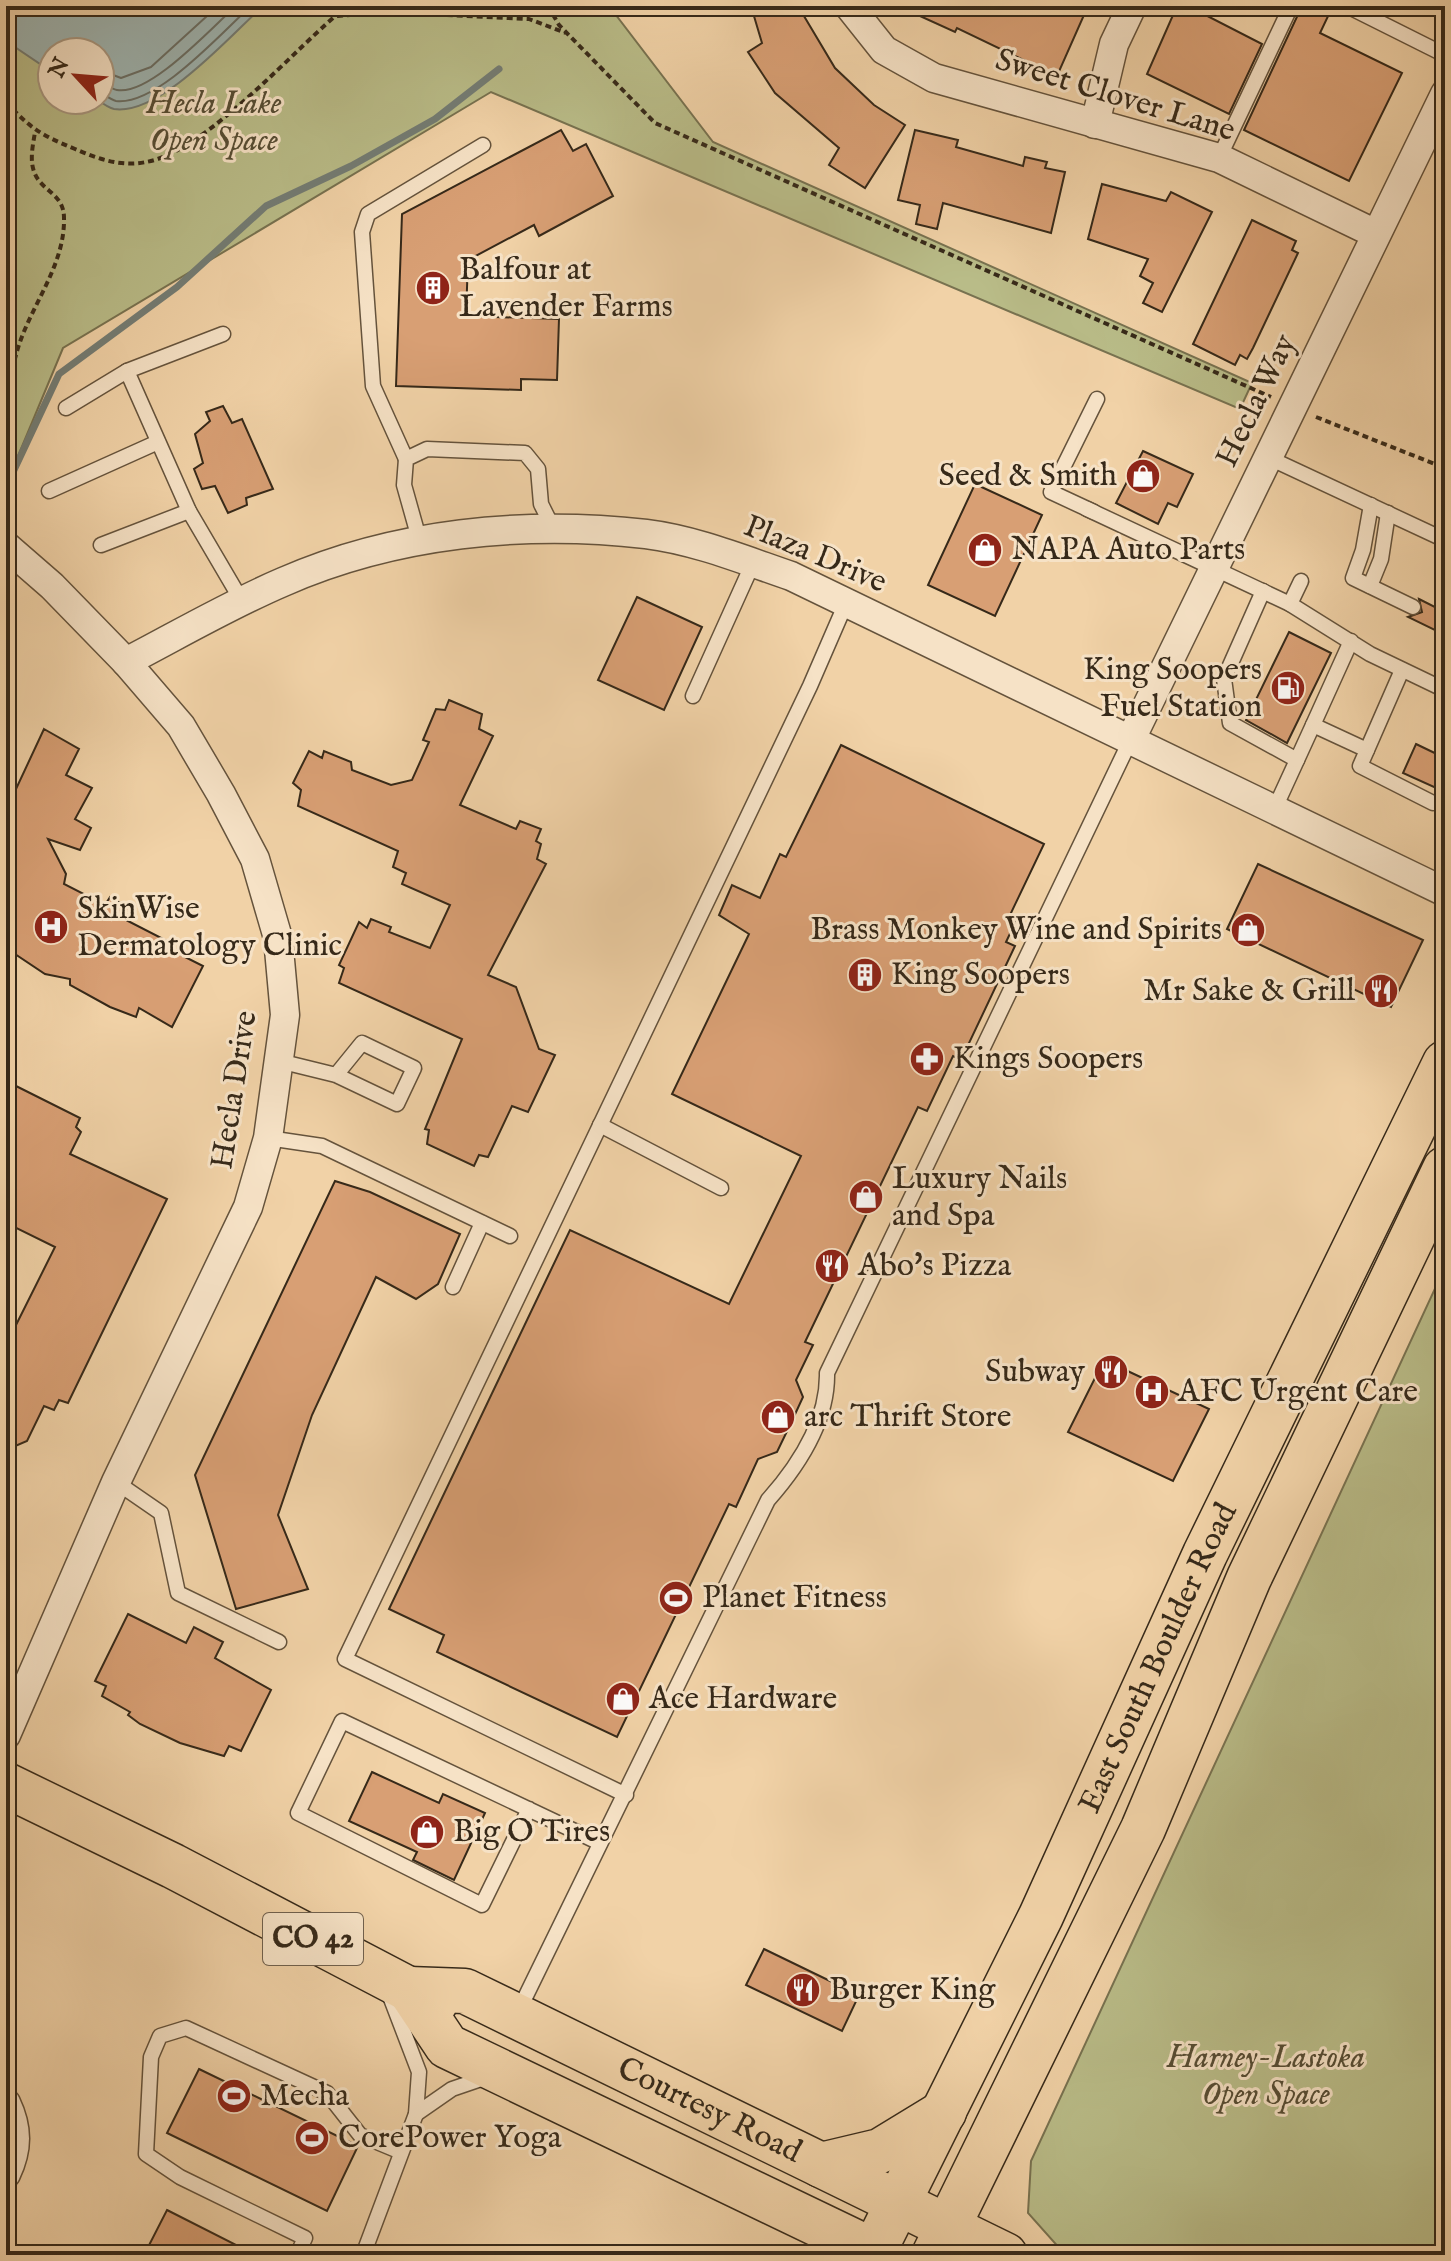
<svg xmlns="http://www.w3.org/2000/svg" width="1451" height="2261" viewBox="0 0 1451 2261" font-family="'IM FELL English',serif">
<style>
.green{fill:#b9bc88;stroke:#787250;stroke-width:2;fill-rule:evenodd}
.water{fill:#9eb5b2;stroke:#747d75;stroke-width:2}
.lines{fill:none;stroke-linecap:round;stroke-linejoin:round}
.shore{stroke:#6a6f66;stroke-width:2}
.stream{stroke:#747d75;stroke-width:7}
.building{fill:#d89f74;stroke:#362919;stroke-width:2}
.service-casing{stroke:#65533c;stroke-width:17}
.minor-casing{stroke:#65533c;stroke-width:31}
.primary-casing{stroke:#362919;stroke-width:47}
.path{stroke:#362919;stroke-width:4;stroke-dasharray:6 4;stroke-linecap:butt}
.service{stroke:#f6e2c6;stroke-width:14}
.minor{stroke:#f6e2c6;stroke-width:28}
.primary{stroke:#f1d2a7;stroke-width:44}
.labels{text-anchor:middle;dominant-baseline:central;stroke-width:6;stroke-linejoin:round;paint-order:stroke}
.shield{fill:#f6e2c6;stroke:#70604d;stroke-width:2}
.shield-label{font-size:30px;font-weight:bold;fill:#362919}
.street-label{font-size:32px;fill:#362919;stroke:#f6e2c6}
.park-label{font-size:32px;font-style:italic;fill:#574e35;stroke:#f6e2c6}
.poi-label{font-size:32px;fill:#362919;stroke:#f6e2c6;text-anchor:start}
</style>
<rect width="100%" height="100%" fill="#f1d2a7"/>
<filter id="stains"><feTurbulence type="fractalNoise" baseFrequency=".0025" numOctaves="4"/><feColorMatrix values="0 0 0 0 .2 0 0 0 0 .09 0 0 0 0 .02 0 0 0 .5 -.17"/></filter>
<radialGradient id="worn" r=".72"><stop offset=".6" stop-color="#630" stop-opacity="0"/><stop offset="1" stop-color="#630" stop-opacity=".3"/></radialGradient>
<g class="green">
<path d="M6,6h603l104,136 539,241 -12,26 -749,-317 -428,256 -57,137zM52,52h48v48h-48z"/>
<polygon points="1445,1267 1445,2255 1070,2255 1061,2250 1028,2213 1031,2161"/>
</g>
<path class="water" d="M6,6h257c-32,29 -103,110 -149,103 -5,-1 -12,-6 -16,-9l2,-48h-48v20l-46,-31z"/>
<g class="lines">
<g class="shore">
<polyline points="100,70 121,78 151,67 218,6"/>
<path d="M100,82c6,2 12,7 17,8 33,6 95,-63 119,-84"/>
<path d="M100,92c5,3 11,8 16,9 41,5 106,-69 135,-95"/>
</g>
<polyline class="stream" points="6,487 59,374 177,287 266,206 351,166 435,119 499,69"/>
</g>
<g class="building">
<polygon points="751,6 798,6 835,68 874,105 905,125 865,188 829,165 839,148 775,93 748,52 762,43"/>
<polygon points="898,6 1088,6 1057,76 957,28 955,32"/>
<polygon points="1177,6 1188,6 1262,44 1229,114 1147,74"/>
<polygon points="1302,6 1317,6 1330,12 1320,33 1402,73 1349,181 1244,130"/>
<polygon points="561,130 573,151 586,144 613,196 539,236 534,225 468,260 466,316 559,319 557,380 521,379 521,390 396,386 402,214"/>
<polygon points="915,130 958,140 956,147 1023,166 1025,157 1047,162 1045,168 1065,172 1051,233 943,203 937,229 916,224 920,205 898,200"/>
<polygon points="1102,184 1166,201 1171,192 1212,212 1162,312 1143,303 1153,283 1140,276 1148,259 1088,239"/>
<polygon points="1252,220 1296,241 1292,250 1298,253 1253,348 1247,359 1240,355 1235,365 1193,344"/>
<polygon points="223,406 232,423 242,419 273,489 246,498 247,505 228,513 215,486 202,489 194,469 203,463 195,434 210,421 206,412"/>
<polygon points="1143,451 1193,474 1177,507 1168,503 1158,524 1116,503"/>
<polygon points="975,484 1042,515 995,616 928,585"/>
<polygon points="637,597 702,627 664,710 598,680"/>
<polygon points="1419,599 1445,612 1445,635 1408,617 1422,612"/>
<polygon points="1289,632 1331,653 1287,743 1246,720"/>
<polygon points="449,700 482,714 479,729 493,736 460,805 516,829 520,821 541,829 536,841 541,844 537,859 546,864 488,975 516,987 539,1049 555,1055 528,1112 512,1106 488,1157 479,1155 474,1166 427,1144 429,1130 425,1129 462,1039 339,983 344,968 339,965 359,922 367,928 371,919 391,927 389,932 430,948 450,905 402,884 406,873 393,867 398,851 298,806 301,790 293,783 309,751 322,758 324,751 351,762 352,770 391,785 412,780 429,742 423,740 436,709 445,710"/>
<polygon points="44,729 79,749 66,775 92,788 75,819 91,828 80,850 48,839 66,874 64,884 105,905 110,897 131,909 126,920 171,943 169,949 203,966 172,1027 139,1008 136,1017 110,1007 70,985 70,979 45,974 6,948 6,786 16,789"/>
<polygon points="1416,744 1445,758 1445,792 1403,773"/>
<polygon points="841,745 1044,844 1010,915 1017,919 1006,942 1015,946 961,1060 953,1056 927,1111 918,1107 805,1342 813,1345 796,1380 803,1397 791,1423 777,1452 758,1459 736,1507 729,1504 617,1737 437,1652 444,1635 389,1609 570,1230 729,1304 801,1156 672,1094 749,934 719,915 732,885 760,898 780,854 786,857"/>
<polygon points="1258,864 1423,940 1391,1007 1227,929"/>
<polygon points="6,1081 80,1118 76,1127 81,1132 70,1154 167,1199 68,1403 59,1400 54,1410 44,1406 27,1441 6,1450 6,1345 55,1247 6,1223"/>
<polygon points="335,1181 370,1192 460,1234 438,1284 416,1299 376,1277 312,1415 278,1515 308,1589 236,1609 195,1475"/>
<polygon points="1104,1360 1209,1409 1173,1481 1068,1432"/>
<polygon points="128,1614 186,1643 194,1627 223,1642 215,1658 271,1690 241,1751 229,1746 224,1756 180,1743 140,1724 128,1715 130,1712 102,1696 106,1686 95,1681"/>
<polygon points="372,1772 439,1803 443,1794 485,1813 454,1880 413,1860 417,1852 349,1821"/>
<polygon points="764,1949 859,1995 842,2031 746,1985"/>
<polygon points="199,2069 358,2146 327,2211 167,2133"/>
<polygon points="167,2210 256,2255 144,2255"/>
</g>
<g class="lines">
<g class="service-casing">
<g id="service">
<polyline points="1347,6 1445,55"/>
<polyline points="1219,158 1291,6"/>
<polyline points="223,334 127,371 189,511 243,603"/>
<polyline points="66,408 127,371"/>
<polyline points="1267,457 1445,540"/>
<polyline points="406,459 373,386 362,232 368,214 483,145"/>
<polyline points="49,491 158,442"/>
<polyline points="1371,505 1363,550 1353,578 1413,607"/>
<polyline points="1087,509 1290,604 1370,654 1445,690"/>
<polyline points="1094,512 1051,492 1097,399"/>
<polyline points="420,542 404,485 406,459 427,449 525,453 538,469 541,504 553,528"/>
<polyline points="101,545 189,511"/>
<polyline points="1370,586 1381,559 1388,513"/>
<polyline points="1263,591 1224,679 1230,723 1297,760 1275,808"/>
<polyline points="1290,604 1301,581"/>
<polyline points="1351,641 1313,725 1367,750"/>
<polyline points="1402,670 1360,766 1433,803"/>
<polyline points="693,696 753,563"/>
<polyline points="1297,760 1313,725"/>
<polyline points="279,1061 336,1075 397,1104 414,1068 362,1043 336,1075"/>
<polyline points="600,1125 721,1188"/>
<polyline points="268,1138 322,1146 510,1236"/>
<polyline points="453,1287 482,1223"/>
<polyline points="116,1482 161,1513 178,1593 279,1642"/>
<polyline points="626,1795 345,1659 810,686 846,603"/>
<polyline points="529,1809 482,1905 298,1813 342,1721 600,1843"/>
<path d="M519,2010l249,-510c31,-35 60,-80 59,-127l304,-634"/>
<polyline points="416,2114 452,2089 490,2076"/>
<polyline points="297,2255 305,2238 180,2177 146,2154 151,2057 160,2036 186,2028 327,2093 360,2135 401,2152"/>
<polyline points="363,2255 416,2114 419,2072 388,1991"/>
</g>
</g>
<g class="minor-casing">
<g id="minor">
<polyline points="849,6 884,50 934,78 1219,158 1376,234"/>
<polyline points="1095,124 1114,44 1132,6"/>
<polyline points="6,546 52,586 126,662 181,726 221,794 255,859 278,938 285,1015 268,1138 248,1207 116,1482 6,1735"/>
<path d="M126,662c52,-27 103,-57 157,-80 111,-49 242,-62 363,-48 49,6 98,26 145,42l654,316"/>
<polyline points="1131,739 1445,94"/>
<path d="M6,2103c12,25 12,46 0,71"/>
</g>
</g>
<g class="primary-casing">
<g id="primary">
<polyline points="6,1785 173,1866 435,2003"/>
<path id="s1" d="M409,1989l56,2 540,264"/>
<polyline points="409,1989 447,2046 882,2255"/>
<polyline points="821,2165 880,2151 944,2112"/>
<path id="s2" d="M872,2255l169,-339 164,-362 240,-491"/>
<polyline points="934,2255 1143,1829 1249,1578 1445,1169"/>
</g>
</g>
<g class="path">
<polyline points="548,6 559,25 655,123 1271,397"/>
<polyline points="337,16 386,12 529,19 566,33"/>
<path d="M6,102c25,27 35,33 69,47 23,10 46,18 71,13 60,-10 151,-116 201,-156"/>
<polyline points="1316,417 1445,468"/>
<path d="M6,470c5,-39 -1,-76 10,-115 12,-47 49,-87 48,-137 0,-24 -21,-26 -29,-44 -6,-13 -2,-29 0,-42"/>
</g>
<use href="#service" class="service"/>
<use href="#minor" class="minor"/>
<use href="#primary" class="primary"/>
</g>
<defs>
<g id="building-disc" transform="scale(1.8)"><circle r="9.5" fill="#8f2418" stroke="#f6e2c6"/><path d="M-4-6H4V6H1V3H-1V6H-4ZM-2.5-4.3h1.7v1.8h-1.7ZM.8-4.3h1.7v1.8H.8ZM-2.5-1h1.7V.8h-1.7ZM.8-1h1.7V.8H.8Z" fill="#fff"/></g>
<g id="shop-disc" transform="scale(1.8)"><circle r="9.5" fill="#8f2418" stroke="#f6e2c6"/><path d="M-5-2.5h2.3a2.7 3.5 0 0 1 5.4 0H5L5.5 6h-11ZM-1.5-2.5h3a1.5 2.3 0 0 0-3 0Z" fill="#fff"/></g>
<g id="fuel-disc" transform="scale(1.8)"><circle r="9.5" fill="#8f2418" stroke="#f6e2c6"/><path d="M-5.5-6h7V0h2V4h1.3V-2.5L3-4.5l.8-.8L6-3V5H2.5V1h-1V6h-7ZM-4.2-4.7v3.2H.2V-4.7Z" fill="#fff"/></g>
<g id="hospital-disc" transform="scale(1.8)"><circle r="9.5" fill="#8f2418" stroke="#f6e2c6"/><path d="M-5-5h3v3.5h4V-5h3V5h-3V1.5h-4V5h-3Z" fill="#fff"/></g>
<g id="restaurant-disc" transform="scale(1.8)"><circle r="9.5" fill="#8f2418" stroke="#f6e2c6"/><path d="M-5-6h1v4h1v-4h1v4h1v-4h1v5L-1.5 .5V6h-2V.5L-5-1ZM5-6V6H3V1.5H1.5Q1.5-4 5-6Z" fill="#fff"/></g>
<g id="pharmacy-disc" transform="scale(1.8)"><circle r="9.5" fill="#8f2418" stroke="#f6e2c6"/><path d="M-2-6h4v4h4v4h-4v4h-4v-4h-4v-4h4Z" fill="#fff"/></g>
<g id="stadium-disc" transform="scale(1.8)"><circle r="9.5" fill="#8f2418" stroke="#f6e2c6"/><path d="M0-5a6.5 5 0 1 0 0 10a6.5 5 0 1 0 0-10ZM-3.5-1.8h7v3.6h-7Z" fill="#fff"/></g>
</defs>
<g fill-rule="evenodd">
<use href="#building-disc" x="433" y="288"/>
<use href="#shop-disc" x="1143" y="476"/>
<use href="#shop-disc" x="985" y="550"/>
<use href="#fuel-disc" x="1288" y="688"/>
<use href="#hospital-disc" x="51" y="927"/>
<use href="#shop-disc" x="1248" y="930"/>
<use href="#building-disc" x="865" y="975"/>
<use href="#restaurant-disc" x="1381" y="991"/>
<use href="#pharmacy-disc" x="927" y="1059"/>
<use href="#shop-disc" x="866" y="1197"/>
<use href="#restaurant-disc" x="832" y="1266"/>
<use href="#restaurant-disc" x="1111" y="1372"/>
<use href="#hospital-disc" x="1152" y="1392"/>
<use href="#shop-disc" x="778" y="1417"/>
<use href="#stadium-disc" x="676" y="1598"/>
<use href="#shop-disc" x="623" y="1699"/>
<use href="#shop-disc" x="427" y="1832"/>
<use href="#restaurant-disc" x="803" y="1990"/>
<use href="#stadium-disc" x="234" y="2096"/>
<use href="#stadium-disc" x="312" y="2138"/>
</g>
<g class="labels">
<rect class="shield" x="263" y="1913" width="100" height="52" rx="6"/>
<g class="shield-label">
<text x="313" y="1939">CO 42</text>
</g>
<g class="street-label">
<text transform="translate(1115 96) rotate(17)">Sweet Clover Lane</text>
<text transform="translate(1257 401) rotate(-64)">Hecla Way</text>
<text transform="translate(815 555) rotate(23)">Plaza Drive</text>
<text transform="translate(235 1090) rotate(-81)">Hecla Drive</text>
<text stroke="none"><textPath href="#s2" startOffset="662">East South Boulder Road</textPath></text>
<text stroke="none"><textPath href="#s1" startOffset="328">Courtesy Road</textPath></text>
</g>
<g class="park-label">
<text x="214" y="104">Hecla Lake<tspan x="214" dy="37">Open Space</tspan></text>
<text x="1266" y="2058">Harney-Lastoka<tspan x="1266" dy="37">Open Space</tspan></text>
</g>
<g class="poi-label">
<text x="459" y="270">Balfour at<tspan x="459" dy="37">Lavender Farms</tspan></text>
<text x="1117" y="476" text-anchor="end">Seed &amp; Smith</text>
<text x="1011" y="550">NAPA Auto Parts</text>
<text x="1262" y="670" text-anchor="end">King Soopers<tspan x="1262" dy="37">Fuel Station</tspan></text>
<text x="77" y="909">SkinWise<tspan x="77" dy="37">Dermatology Clinic</tspan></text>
<text x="1222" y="930" text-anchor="end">Brass Monkey Wine and Spirits</text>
<text x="891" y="975">King Soopers</text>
<text x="1355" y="991" text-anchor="end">Mr Sake &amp; Grill</text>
<text x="953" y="1059">Kings Soopers</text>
<text x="892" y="1179">Luxury Nails<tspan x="892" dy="37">and Spa</tspan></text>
<text x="858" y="1266">Abo's Pizza</text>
<text x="1085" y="1372" text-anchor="end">Subway</text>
<text x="1178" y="1392">AFC Urgent Care</text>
<text x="804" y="1417">arc Thrift Store</text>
<text x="702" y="1598">Planet Fitness</text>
<text x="649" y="1699">Ace Hardware</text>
<text x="453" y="1832">Big O Tires</text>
<text x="829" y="1990">Burger King</text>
<text x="260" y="2096">Mecha</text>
<text x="338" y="2138">CorePower Yoga</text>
</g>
</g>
<rect width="1451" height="2261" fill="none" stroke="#f1d2a7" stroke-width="32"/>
<rect x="8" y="8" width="1435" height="2245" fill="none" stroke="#362919" stroke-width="4"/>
<rect x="16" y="16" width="1419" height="2229" fill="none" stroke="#362919" stroke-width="2"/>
<g transform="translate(76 76) rotate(296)"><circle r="38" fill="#f6e2c6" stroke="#a99881" stroke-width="2"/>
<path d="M0-6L14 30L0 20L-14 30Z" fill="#8f2418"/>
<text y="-12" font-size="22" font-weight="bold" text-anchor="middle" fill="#362919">N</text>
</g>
<rect width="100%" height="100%" filter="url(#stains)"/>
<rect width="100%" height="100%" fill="url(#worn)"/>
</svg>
